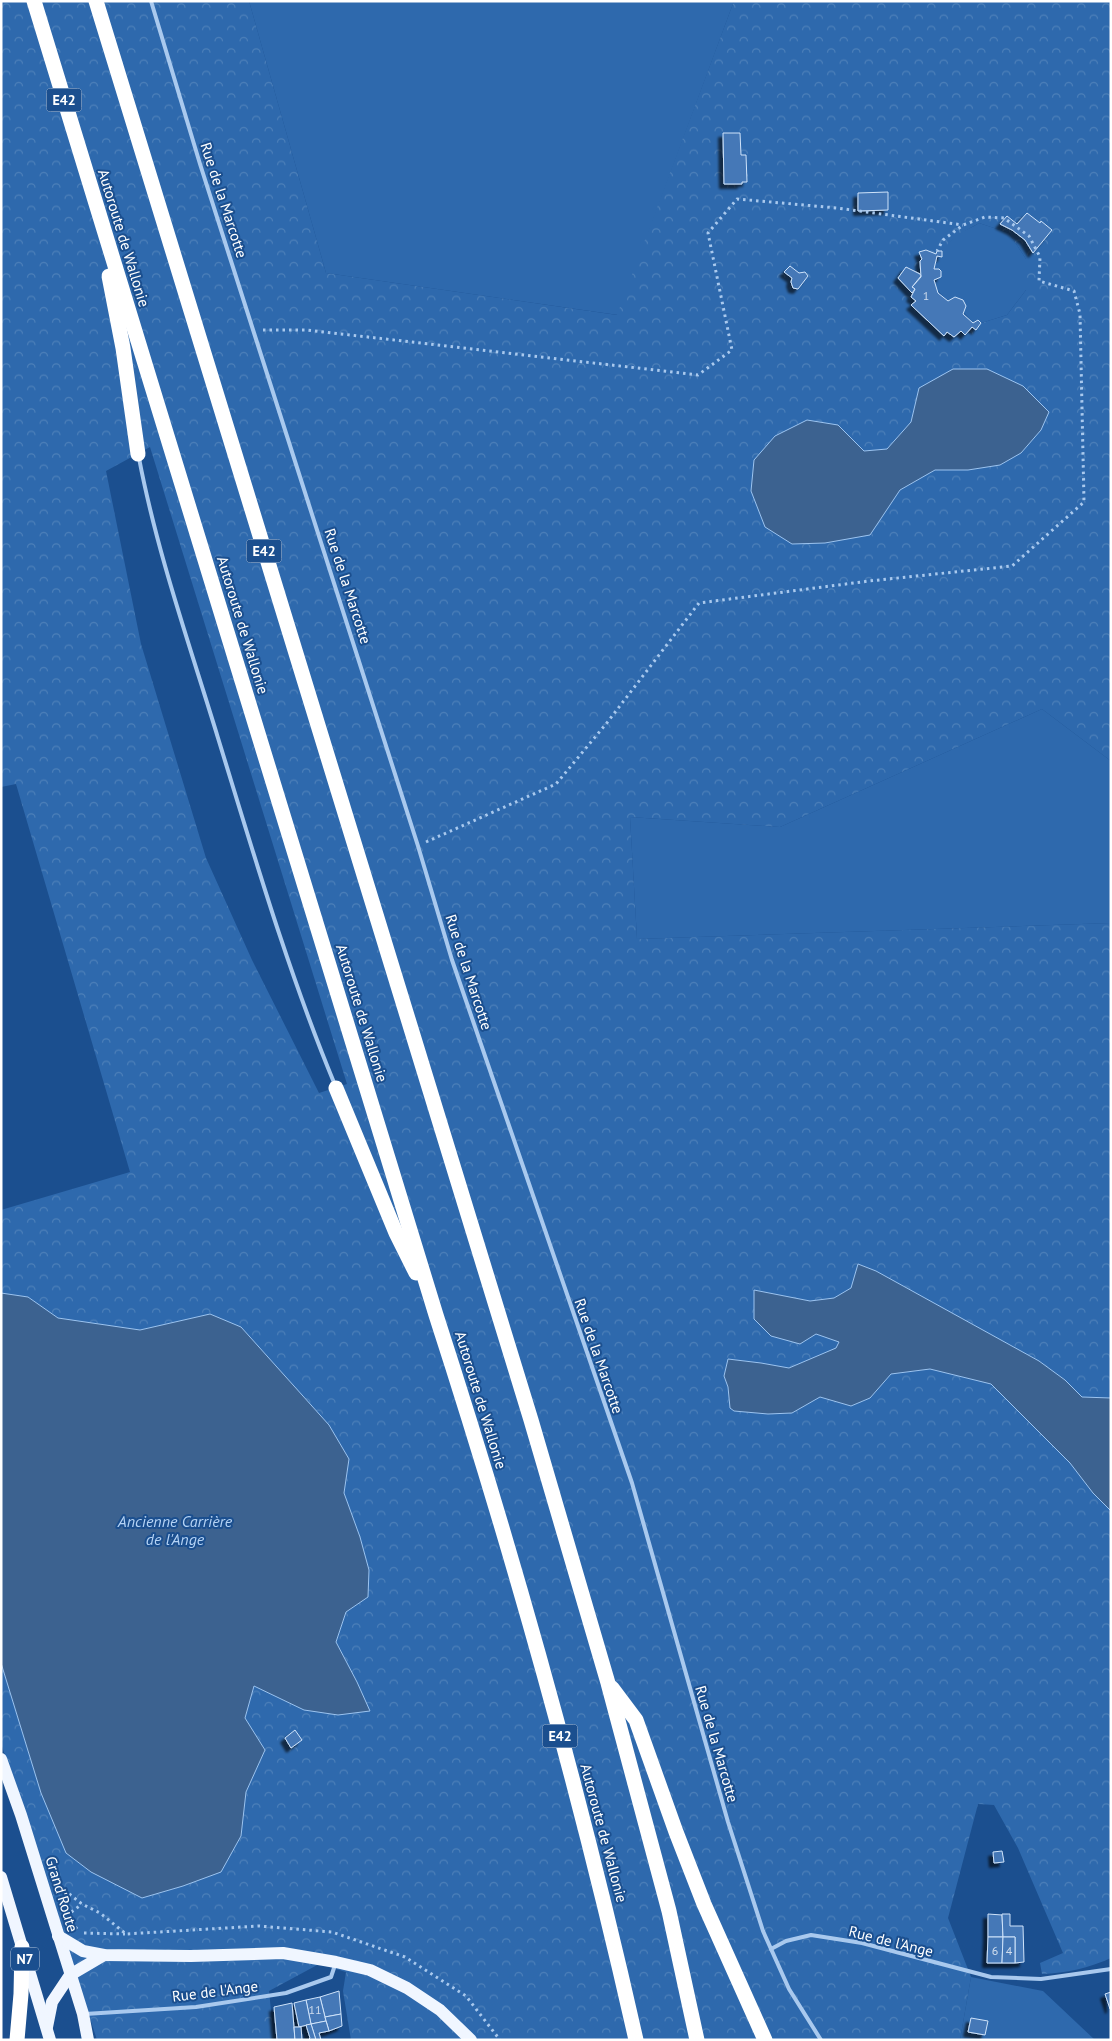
<svg xmlns="http://www.w3.org/2000/svg" width="1112" height="2041" viewBox="0 0 1112 2041" font-family="'PT Sans',sans-serif">
<style>
.green{fill:#2e69ad}
.forest{fill:url(#forest-crowns);fill-rule:evenodd}
.water{fill:#3c6290;stroke:#9cc4f0}
.building{fill:#4478b7;stroke:#cfe3fa;filter:url(#shadow)}
.lines{fill:none;stroke-linecap:round;stroke-linejoin:round}
.path{stroke:#a9c9ee;stroke-width:3;stroke-dasharray:2.5 4;stroke-linecap:butt}
.service{stroke:#a9c9ee;stroke-width:4}
.primary{stroke:#f0f6ff;stroke-width:12}
.motorway{stroke:#fff;stroke-width:15}
.labels{text-anchor:middle;dominant-baseline:central;stroke-width:4;stroke-linejoin:round;paint-order:stroke}
.number-label{font-size:12px;fill:#d0dded}
.shield{fill:#1b4f8f;stroke:#bbcadd;stroke-width:1}
.shield-label{font-size:14px;font-weight:bold;fill:#fff}
.street-label{font-size:15px;fill:#fff;stroke:#1b4f8f}
.water-label{font-size:16px;font-style:italic;fill:#b5d3f5;stroke:#1b4f8f}
</style>
<defs>
<pattern id="forest-crowns" width="20" height="18" patternUnits="userSpaceOnUse" patternTransform="scale(1.25)"><rect width="20" height="18" fill="#2e69ad"/><path d="M2 6a3 3 0 1 1 6 0M12 15a3 3 0 1 1 6 0" fill="none" stroke="#4d80b9"/></pattern>
<filter id="shadow"><feDropShadow dx="-4.5" dy="4.5" stdDeviation="1" flood-color="#0009"/></filter>
</defs>
<rect width="100%" height="100%" fill="#1b4f8f"/>
<g class="green">
<polygon points="249,1 734,1 618,315 326,273"/>
<path d="M979,223l30,10 17,26v31l-19,25 -26,8h-8l-21,-24 -4,2c-26,-21 -14,-45 7,-64 6,-6 17,-9 24,-14z"/>
<polygon points="1042,709 1111,761 1111,923 637,939 630,817 780,827"/>
<polygon points="971,1977 1043,1991 1095,2040 960,2040"/>
</g>
<path class="forest" d="M1,1h248l77,272 291,42 117,-314h377v760l-69,-52 -262,118 -150,-10 7,122 474,-16v475l-29,-1 -17,-17 -26,-19 -163,-90 -18,-7 -7,24 -17,10 -24,3 -56,-11 46,54 16,-10 23,7 -2,7 -48,20 -28,-5 -33,-4 -4,17 4,11 2,21 4,3 34,3 24,-1 28,-16 31,9 19,-8 21,-24 39,-5 61,15 79,79 23,30 18,18v447c-22,10 -45,15 -69,16l-2,-11 23,-10 -45,-105 -24,-43 -16,-1 -30,114 23,59 -11,63h-609l-8,-49 3,-19 -27,-8 -50,27 5,49h-177l-96,-297v-80l40,130 101,105 41,-12 37,-14 21,-36 5,-44 19,-42 -20,-32 9,-32 50,24 65,1 -12,-29 -21,-40 10,-30 22,-15 -8,-60 -16,-44 5,-34 -20,-34 -88,-98 -31,-13 -70,16 -82,-12 -30,-21 -27,-4v-83l129,-38 -114,-388 -15,3zM979,223l30,10 17,26v31l-19,25 -26,8 -3,-3 -5,3 -9,-9 2,-7 -3,-7 -8,-3 -7,4 -9,-8 -5,-13 7,-2v-7l-7,-2 3,-12h5c5,-18 22,-25 37,-34zM919,388l122,42 -20,23 -21,12 -32,5h-33l-35,20 -30,45 -32,-110 26,26 23,-2 24,-27zM150,447l197,637 -28,9 -67,-133 -46,-102 -65,-214 -35,-173z"/>
<g class="water">
<polygon points="953,369 987,369 1023,386 1049,412 1041,430 1021,453 1000,465 968,470 935,470 900,490 870,535 825,543 792,544 765,527 751,491 754,460 775,436 807,420 838,425 864,451 887,449 911,422 919,388"/>
<polygon points="858,1264 876,1271 1039,1361 1065,1380 1082,1397 1111,1398 1111,1511 1093,1493 1070,1463 991,1384 930,1369 891,1374 870,1398 851,1406 820,1397 792,1413 768,1414 734,1411 730,1408 728,1387 724,1376 728,1359 761,1363 789,1368 836,1348 839,1342 816,1334 800,1344 771,1336 754,1319 754,1290 810,1301 834,1298 851,1288"/>
<polygon points="1,1293 28,1297 58,1318 140,1330 210,1314 241,1327 329,1425 349,1459 344,1493 360,1537 369,1570 368,1597 346,1612 336,1642 357,1682 370,1711 338,1715 304,1710 254,1686 245,1718 265,1750 246,1792 241,1836 221,1872 183,1886 142,1898 91,1872 66,1853 41,1793 1,1663"/>
</g>
<g class="building">
<polygon points="723,133 740,133 741,155 746,155 747,182 742,182 742,184 724,184"/>
<polygon points="888,192 888,210 858,211 858,193"/>
<polygon points="1027,213 1040,223 1041,221 1052,230 1033,253 1025,240 1012,230 1000,224 1007,216 1017,224"/>
<polygon points="926,250 936,254 937,251 942,251 942,257 937,256 934,269 939,269 941,271 941,277 934,280 938,293 948,301 955,297 963,300 966,306 963,314 973,323 978,320 981,323 976,330 972,327 965,335 961,331 954,337 947,332 944,336 911,305 916,301 911,297 915,289 912,287 921,277 920,261 922,259 919,252"/>
<polygon points="790,266 799,273 805,272 808,276 798,289 793,288 791,282 792,278 784,272"/>
<polygon points="906,267 920,274 921,276 912,287 915,289 912,293 898,278"/>
<polygon points="295,1730 302,1740 291,1748 285,1738"/>
<polygon points="1002,1851 1004,1862 994,1863 993,1852"/>
<polygon points="988,1914 1002,1915 1003,1937 988,1937"/>
<polygon points="1002,1914 1010,1914 1010,1926 1023,1926 1024,1962 1015,1963 1015,1937 1003,1937"/>
<polygon points="988,1937 1003,1937 1002,1963 987,1963"/>
<polygon points="1003,1937 1015,1937 1015,1963 1002,1963"/>
<polygon points="339,1991 341,2014 325,2017 320,1997"/>
<polygon points="1111,1992 1111,2008 1110,2009 1105,1994"/>
<polygon points="320,1997 326,2021 311,2024 306,2000"/>
<polygon points="306,2000 311,2024 299,2027 294,2003"/>
<polygon points="292,2003 295,2040 277,2040 274,2007"/>
<polygon points="341,2014 342,2026 329,2031 325,2017"/>
<polygon points="971,2018 988,2021 985,2035 968,2032"/>
<polygon points="326,2021 329,2031 319,2033 321,2040 316,2040 311,2024"/>
<polygon points="311,2024 316,2040 308,2040 310,2038 306,2025"/>
<polygon points="294,2027 301,2027 302,2040 295,2040"/>
</g>
<g class="lines">
<g class="path">
<polyline points="263,330 307,330 698,375 732,350 708,233 737,199 837,208 963,225"/>
<polyline points="426,842 556,784 606,724 699,603 869,581 1012,566 1084,502 1080,314 1074,291 1039,281 1040,257 1029,236 1004,218 985,217 963,225 943,240 937,251"/>
<polyline points="59,1886 82,1904 100,1913 126,1934 259,1926 332,1932 405,1957 466,1996 500,2040"/>
<polyline points="77,1929 73,1924 70,1913 82,1904"/>
<polyline points="84,1933 125,1934"/>
</g>
<g class="service">
<polyline points="151,1 200,164 418,846 452,960 632,1483 728,1822 763,1931 789,1989 821,2040"/>
<path d="M139,458c18,95 51,188 79,280 36,117 70,234 117,347"/>
<polyline points="771,1949 786,1941 811,1935 862,1943 991,1977 1041,1979 1111,1969"/>
<polyline points="85,2014 196,2007 286,1993 331,1977 335,1965"/>
</g>
<g class="primary">
<polyline points="1,1759 21,1815 83,2014 88,2040"/>
<polyline points="1,1877 50,2040"/>
<polyline points="58,1936 83,1951 104,1955 191,1956 283,1953 336,1962 370,1970 407,1988 440,2010 471,2040"/>
<polyline points="47,2027 52,2002 70,1975 104,1955"/>
</g>
<g class="motorway">
<path d="M34,1l402,1314c77,238 145,480 200,725"/>
<polyline points="96,1 531,1420 608,1683 669,1911 697,2040"/>
<polyline points="109,276 123,348 138,454"/>
<polyline points="336,1088 396,1233 416,1273"/>
<polyline points="612,1688 636,1720 676,1832 704,1904 765,2040"/>
<polyline points="17,2040 21,1994 22,1947"/>
</g>
</g>
<g class="labels">
<g class="number-label">
<text x="926" y="295">1</text>
<text x="995" y="1950">6</text>
<text x="1009" y="1950">4</text>
<text x="315" y="2009">11</text>
</g>
<g class="shield">
<rect x="46.5" y="88.5" width="35" height="23" rx="4"/>
<rect x="246.5" y="539.5" width="35" height="23" rx="4"/>
<rect x="542.5" y="1724.5" width="35" height="23" rx="4"/>
<rect x="11" y="1947.5" width="28" height="23" rx="4"/>
</g>
<g class="shield-label">
<text x="64" y="100">E42</text>
<text x="264" y="551">E42</text>
<text x="560" y="1736">E42</text>
<text x="25" y="1959">N7</text>
</g>
<g class="street-label">
<text transform="translate(224 200) rotate(72)">Rue de la Marcotte</text>
<text transform="translate(124 238) rotate(73)">Autoroute de Wallonie</text>
<text transform="translate(348 586) rotate(72)">Rue de la Marcotte</text>
<text transform="translate(243 625) rotate(73)">Autoroute de Wallonie</text>
<text transform="translate(469 972) rotate(72)">Rue de la Marcotte</text>
<text transform="translate(362 1013) rotate(73)">Autoroute de Wallonie</text>
<text transform="translate(599 1356) rotate(71)">Rue de la Marcotte</text>
<text transform="translate(481 1400) rotate(73)">Autoroute de Wallonie</text>
<text transform="translate(717 1744) rotate(74)">Rue de la Marcotte</text>
<text transform="translate(604 1833) rotate(75)">Autoroute de Wallonie</text>
<text transform="translate(62 1894) rotate(73)">Grand'Route</text>
<text transform="translate(891 1941) rotate(14)">Rue de l'Ange</text>
<text transform="translate(215 1991) rotate(-7)">Rue de l'Ange</text>
</g>
<g class="water-label">
<text x="175" y="1521">Ancienne Carrière<tspan x="175" dy="18">de l'Ange</tspan></text>
</g>
</g>
<rect width="1112" height="2041" fill="none" stroke="#ffffff" stroke-width="5"/>
</svg>
